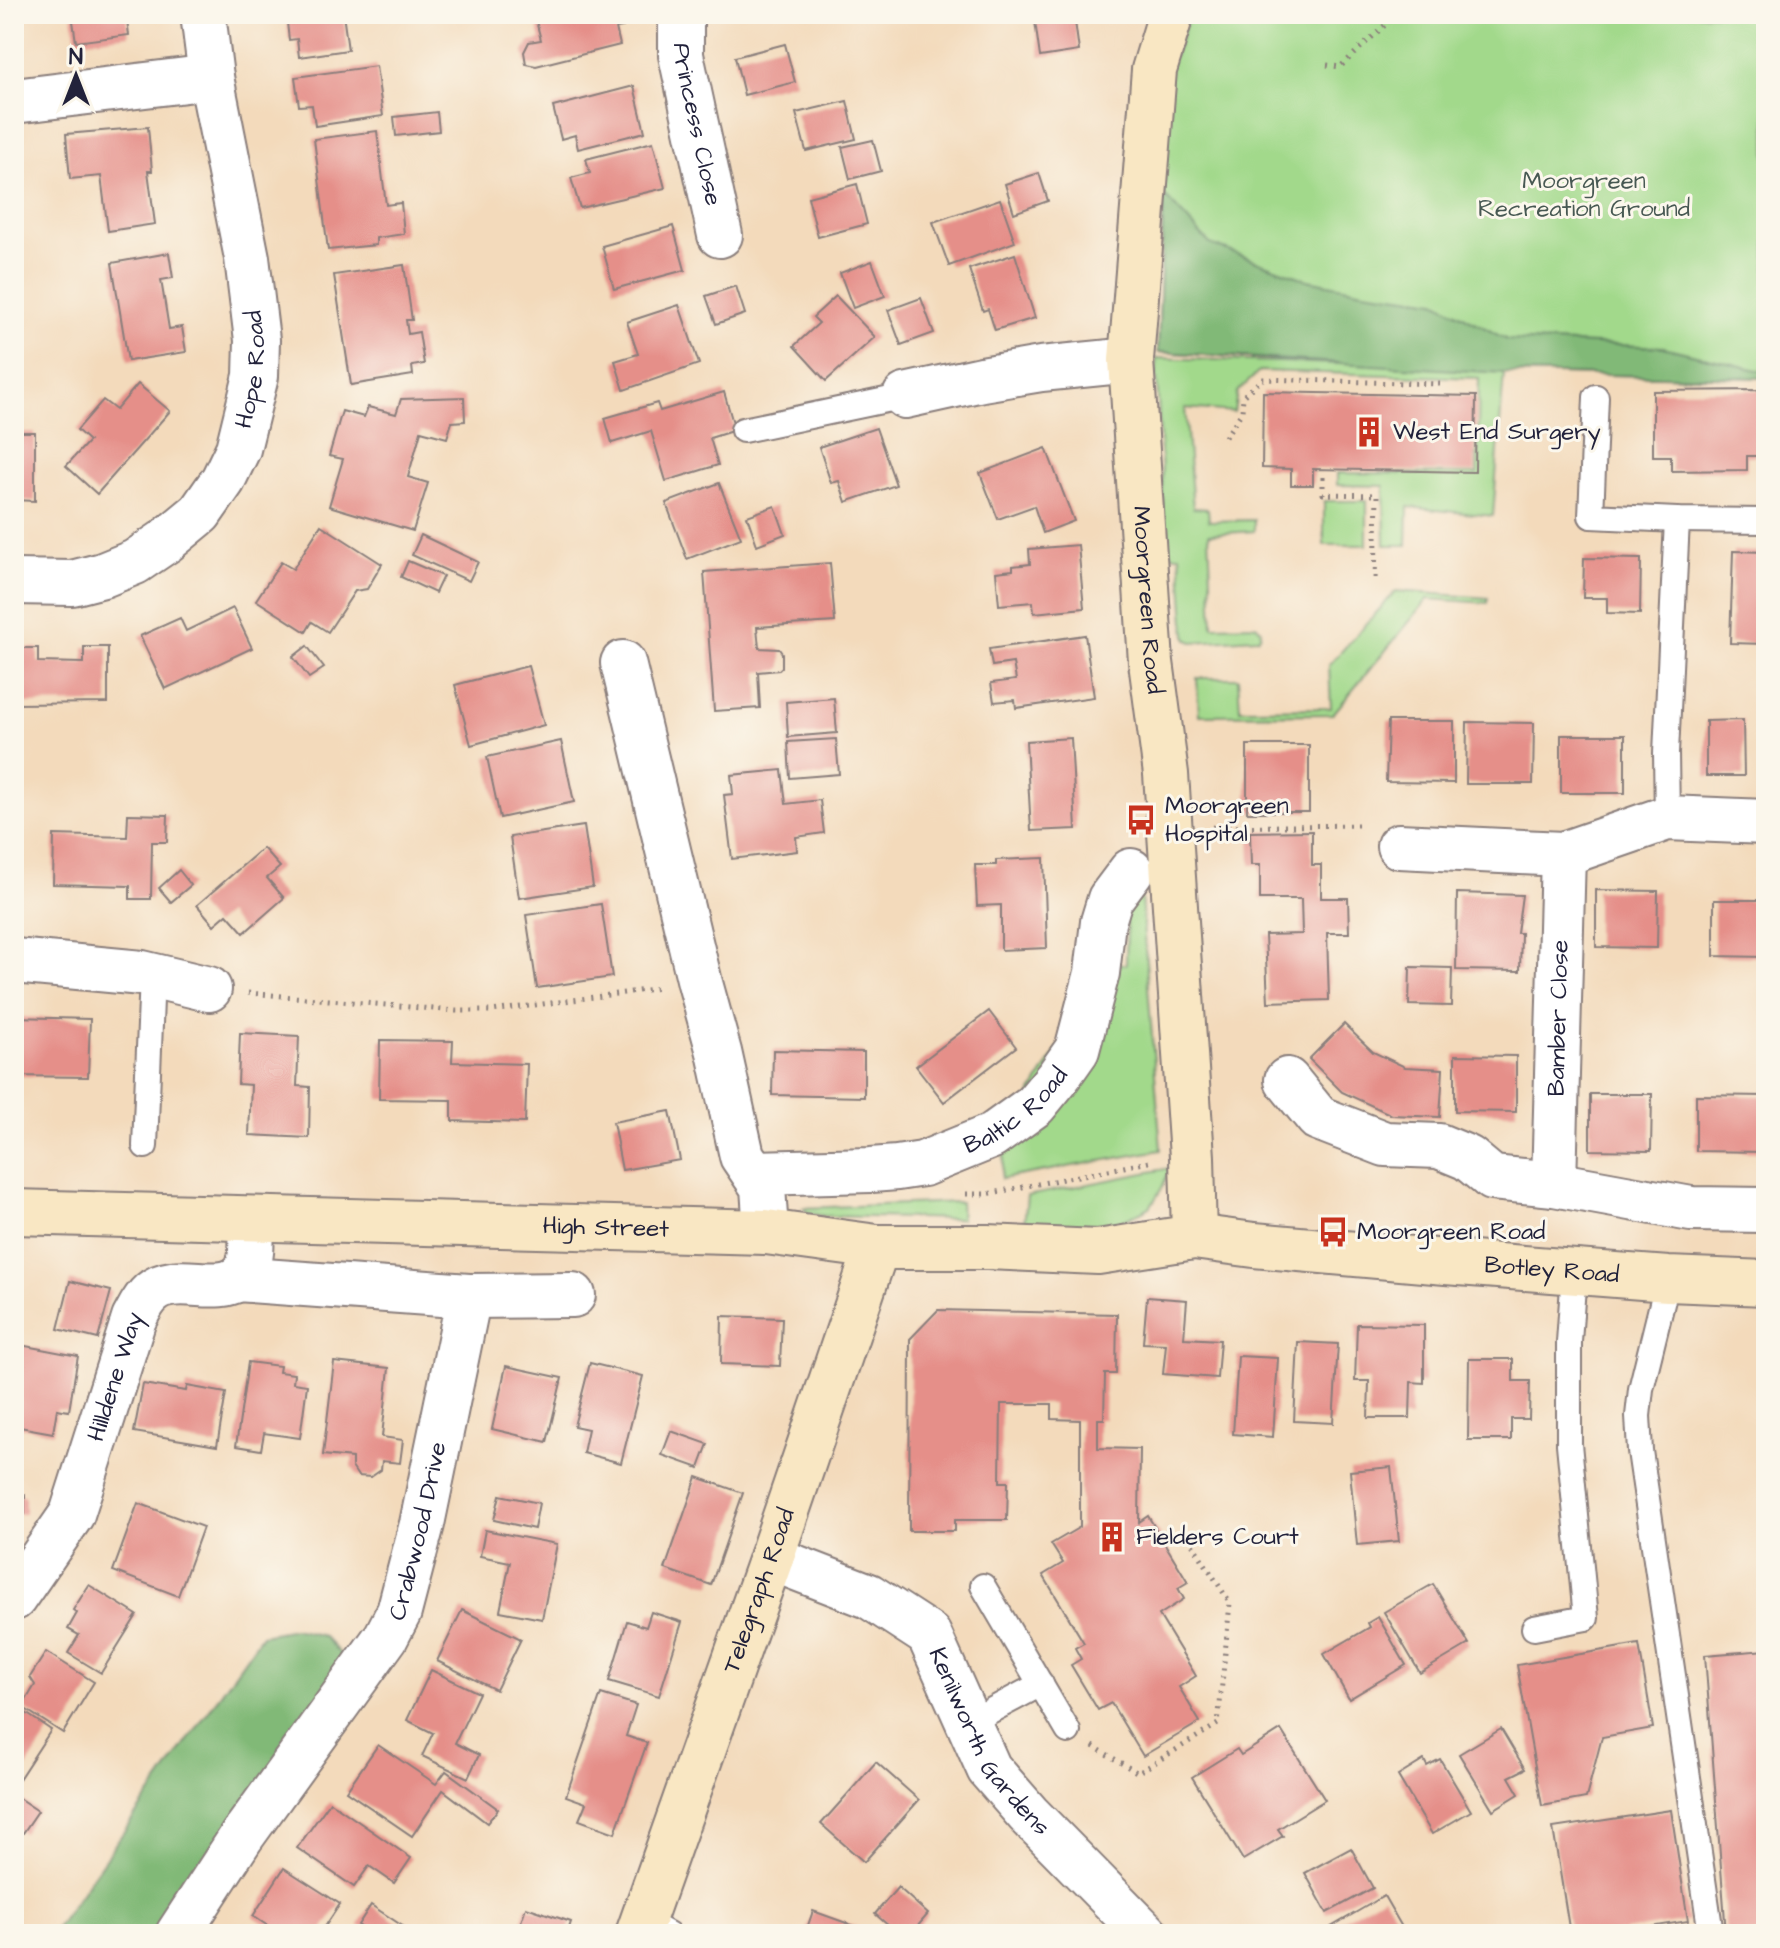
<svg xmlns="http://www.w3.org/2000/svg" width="1780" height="1948" viewBox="0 0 1780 1948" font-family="'Architects Daughter',sans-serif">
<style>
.green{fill:#a2d98b;stroke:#627e63;stroke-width:2}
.forest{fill:#81b977;stroke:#526e59;stroke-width:2}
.building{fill:#e58f89}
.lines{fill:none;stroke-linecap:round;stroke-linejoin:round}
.lane-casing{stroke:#8a7e7b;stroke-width:28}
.street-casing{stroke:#8a7e7b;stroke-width:48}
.secondary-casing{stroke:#8a7e7b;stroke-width:48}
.path{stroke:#8a7e7b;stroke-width:5;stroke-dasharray:2 6;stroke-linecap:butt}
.lane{stroke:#fff;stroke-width:24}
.street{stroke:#fff;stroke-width:44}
.secondary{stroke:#f9e7c3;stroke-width:44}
.labels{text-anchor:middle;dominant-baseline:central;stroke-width:6;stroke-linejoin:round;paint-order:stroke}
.street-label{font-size:24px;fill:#22223b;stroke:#fbf7ec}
.park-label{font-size:24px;fill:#485953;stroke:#fbf7ec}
.poi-label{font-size:24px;fill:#22223b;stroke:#fbf7ec;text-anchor:start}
</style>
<rect width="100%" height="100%" fill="#fbf7ec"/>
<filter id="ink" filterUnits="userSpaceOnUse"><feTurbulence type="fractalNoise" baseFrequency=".0125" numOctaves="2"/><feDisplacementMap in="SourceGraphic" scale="16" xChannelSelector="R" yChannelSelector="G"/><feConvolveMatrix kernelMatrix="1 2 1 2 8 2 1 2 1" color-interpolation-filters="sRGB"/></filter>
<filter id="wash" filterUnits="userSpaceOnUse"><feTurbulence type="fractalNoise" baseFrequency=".006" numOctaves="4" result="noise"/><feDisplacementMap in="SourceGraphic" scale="32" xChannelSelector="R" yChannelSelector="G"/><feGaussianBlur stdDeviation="1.8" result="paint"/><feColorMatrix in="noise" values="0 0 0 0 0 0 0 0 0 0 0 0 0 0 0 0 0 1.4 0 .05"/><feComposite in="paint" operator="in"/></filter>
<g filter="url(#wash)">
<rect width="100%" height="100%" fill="#f3dabb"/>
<g class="green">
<polygon points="1190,14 1766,14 1766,378 1504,373 1493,516 1408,507 1407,545 1385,545 1384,486 1337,485 1337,473 1477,474 1479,378 1260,371 1237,392 1234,412 1185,408 1193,508 1208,509 1209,521 1254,520 1254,531 1209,534 1213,626 1256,625 1261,630 1260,636 1256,638 1193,642 1188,640 1186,635 1180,555 1166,555 1156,358 1339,364 1158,352 1168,71"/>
<rect x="1324" y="501" width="43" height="44"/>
<polygon points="1396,591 1488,598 1488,603 1428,599 1333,714 1199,715 1197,678 1238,678 1240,709 1331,708 1329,665"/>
<polygon points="1140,885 1161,1150 1001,1179 1004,1158 1002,1143 1107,965 1126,964 1127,924 1115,923"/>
<polygon points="1170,1168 1162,1188 1150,1207 1119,1223 1103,1228 1024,1224 1027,1196"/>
<polygon points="960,1202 961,1219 824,1216 808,1213 803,1208"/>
</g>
<g class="forest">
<polygon points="1164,195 1210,244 1308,280 1364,291 1436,301 1507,340 1663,347 1766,372 1766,378 1504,373 1158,352"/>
<polygon points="294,1629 323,1636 352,1666 163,1934 52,1934 262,1635"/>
</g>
<g id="blocks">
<g class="building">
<polygon points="72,14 126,14 129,35 76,42"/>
<polygon points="286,14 343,14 348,50 299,57 297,39 289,40"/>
<polygon points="548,14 620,14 623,27 616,28 620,45 536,66 526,64 524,52 529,42 541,40 535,17"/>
<polygon points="1034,14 1074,14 1079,51 1040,57"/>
<polygon points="785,44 795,82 744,95 735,57"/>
<polygon points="376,66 383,116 315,126 312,105 299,106 295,77"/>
<polygon points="634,86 645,132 578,149 575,135 561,139 553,107"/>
<polygon points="847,101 856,139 806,151 796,113"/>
<polygon points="437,112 439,131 396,136 394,117"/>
<polygon points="148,127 152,171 148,171 155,224 108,231 101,176 70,179 66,134"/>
<polygon points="377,131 386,205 401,203 404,234 376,238 376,245 328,250 314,139"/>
<polygon points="873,140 881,171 850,179 842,147"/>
<polygon points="653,142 665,188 580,208 571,178 590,173 586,159"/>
<polygon points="1039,173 1048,201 1014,213 1005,184"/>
<polygon points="857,184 867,224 818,237 808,197"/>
<polygon points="1000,199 1015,242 949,266 933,222"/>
<polygon points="673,226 685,270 614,289 602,246"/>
<polygon points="169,253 173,278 161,280 165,304 169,329 182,327 186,352 128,361 112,263"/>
<polygon points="1015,254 1035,318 995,330 988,309 983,311 969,269"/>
<polygon points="872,261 885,296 853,308 840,273"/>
<polygon points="404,265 412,320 406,320 408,334 419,332 424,364 412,366 413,375 351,385 334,275"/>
<polygon points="736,286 745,314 716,324 706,296"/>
<polygon points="836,296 875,337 826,381 794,346 819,323 813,317"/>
<polygon points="921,298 934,333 901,345 888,310"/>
<polygon points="679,305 699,364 624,390 615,361 638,354 627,322"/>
<polygon points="138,384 170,411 97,494 66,466 89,441 77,430 103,400 116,410"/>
<polygon points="1765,390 1765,456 1747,456 1747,470 1671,471 1671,456 1653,456 1653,391"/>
<polygon points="724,392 735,430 710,438 718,465 666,481 651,431 612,443 605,418 657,403 660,411"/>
<polygon points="1263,392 1476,396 1475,472 1313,469 1313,485 1291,485 1291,469 1262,468"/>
<polygon points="464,397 465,421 452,422 447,438 421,431 408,477 428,483 413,531 329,506 343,459 329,456 342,411 364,417 368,407 396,414 401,399"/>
<polygon points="876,428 896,485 846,502 839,481 831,483 819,447"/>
<polygon points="14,432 35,432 35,501 14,500"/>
<polygon points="1046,448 1074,521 1043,533 1034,506 998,519 980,473"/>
<polygon points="719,483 741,538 687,559 666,503"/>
<polygon points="775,506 785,534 757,545 747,516"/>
<polygon points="321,525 382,564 367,589 355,591 328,632 312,622 306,632 256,600 281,562 293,569"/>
<polygon points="421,535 478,562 469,581 412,555"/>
<polygon points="1078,545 1084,608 1034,613 1033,602 999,605 996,572 1013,570 1013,566 1030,564 1029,549"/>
<polygon points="1733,551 1766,552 1766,644 1730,643"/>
<polygon points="1584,558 1641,559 1640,614 1607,613 1607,598 1583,598"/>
<polygon points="408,561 443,576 435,593 401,577"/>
<polygon points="830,563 835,622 757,627 759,648 779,649 782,653 782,667 779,670 758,672 760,708 714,711 704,572"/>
<polygon points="233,608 252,648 165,689 140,636 180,618 186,631"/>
<polygon points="1085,635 1094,697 1016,708 1015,700 994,702 991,683 1016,680 1013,663 992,666 989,649"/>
<polygon points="307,646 324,668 309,678 293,657"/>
<polygon points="84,647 108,647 108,703 14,704 14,648 38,648 38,662 84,663"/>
<polygon points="528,666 544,725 471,745 455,685"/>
<polygon points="834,698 837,733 788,737 786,702"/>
<polygon points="1743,720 1744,776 1706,776 1706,721"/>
<polygon points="1388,721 1454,721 1454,783 1386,782"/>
<polygon points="1467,722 1534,723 1533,784 1466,784"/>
<rect x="1561" y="735" width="64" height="58"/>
<polygon points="1071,738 1076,829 1031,831 1026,741"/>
<polygon points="836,739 839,774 790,778 788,742"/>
<polygon points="561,741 574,802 500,818 487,757"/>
<rect x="1247" y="745" width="62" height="67"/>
<polygon points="782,770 786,804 820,800 824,833 796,837 797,851 732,859 724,795 733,794 731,775"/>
<polygon points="128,814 168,815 167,842 152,842 151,899 130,899 130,886 53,884 54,835 127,837"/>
<polygon points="584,826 593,887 519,898 510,837"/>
<polygon points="1312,831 1312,865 1321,865 1321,898 1348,898 1349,933 1327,933 1329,1000 1268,1002 1265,935 1302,934 1301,899 1260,899 1260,865 1251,865 1250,832"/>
<polygon points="263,848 280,867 267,878 284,898 244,933 227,914 214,925 197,905"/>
<polygon points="1044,858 1047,948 1001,950 1001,905 977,906 975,865 996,865 996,860"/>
<polygon points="179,870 191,885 171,902 159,888"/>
<polygon points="1596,890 1658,891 1657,948 1596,947"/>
<polygon points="1457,893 1522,895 1517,933 1521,933 1520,971 1456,970"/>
<polygon points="1714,900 1766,900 1766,957 1714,956"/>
<polygon points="601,904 612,977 537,988 526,915"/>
<polygon points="1410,967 1452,968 1451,1006 1409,1005"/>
<polygon points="989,1011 1016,1047 944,1102 916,1066"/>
<polygon points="14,1017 90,1019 88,1077 14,1076"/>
<polygon points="1344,1024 1373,1052 1405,1067 1443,1069 1440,1117 1392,1115 1342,1092 1309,1059"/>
<polygon points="240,1033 299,1036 297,1086 310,1087 309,1138 249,1135 251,1085 238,1084"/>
<polygon points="380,1040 453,1041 452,1062 527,1064 525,1123 452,1121 452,1100 379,1099"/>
<polygon points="773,1050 864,1052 864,1097 772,1095"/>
<polygon points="1455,1055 1516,1056 1516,1112 1455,1111"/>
<polygon points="1590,1094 1652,1094 1651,1151 1590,1150"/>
<polygon points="1696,1095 1766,1096 1766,1152 1696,1151"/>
<polygon points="670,1111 680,1160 622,1170 613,1122"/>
<polygon points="70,1281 111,1291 98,1339 58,1329"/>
<polygon points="1147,1297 1187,1300 1184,1338 1220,1340 1217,1378 1163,1374 1166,1344 1143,1343"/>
<polygon points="938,1310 1117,1314 1116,1374 1105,1374 1104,1419 1098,1419 1098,1448 1140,1449 1139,1522 1148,1516 1188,1582 1178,1588 1184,1599 1159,1615 1196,1676 1179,1687 1200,1722 1143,1756 1111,1703 1098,1710 1071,1665 1081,1659 1075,1648 1084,1643 1043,1575 1063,1563 1051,1544 1080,1527 1080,1420 1052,1419 1052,1404 1001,1404 1000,1482 1008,1482 1007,1520 955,1520 955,1531 909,1531 910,1339"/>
<polygon points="722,1316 782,1318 780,1366 721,1364"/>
<polygon points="1357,1324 1424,1325 1424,1383 1411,1382 1410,1418 1368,1418 1369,1381 1355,1381"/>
<polygon points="1298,1342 1338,1344 1333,1423 1294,1421"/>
<polygon points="15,1344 78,1356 69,1411 57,1409 53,1433 14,1426"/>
<polygon points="1238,1356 1278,1358 1273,1437 1233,1434"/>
<polygon points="1469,1359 1513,1359 1513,1381 1530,1381 1529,1419 1511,1419 1511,1440 1468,1440"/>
<polygon points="248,1362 280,1366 279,1372 294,1374 293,1383 307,1385 300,1438 264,1433 261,1450 236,1446"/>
<polygon points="334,1362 389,1368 382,1437 403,1440 400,1463 382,1461 381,1470 371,1477 358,1476 352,1467 352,1458 323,1455"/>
<polygon points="590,1363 643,1376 621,1463 583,1453 588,1429 574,1426"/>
<polygon points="506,1366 562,1378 547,1442 492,1429"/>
<polygon points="143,1384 186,1391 187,1386 226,1393 217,1446 134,1432"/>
<polygon points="671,1431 708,1444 699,1468 662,1455"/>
<polygon points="1391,1467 1399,1541 1357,1545 1350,1471"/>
<polygon points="697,1477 743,1493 711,1585 665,1569"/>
<rect x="14" y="1495" width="11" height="19"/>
<polygon points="500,1495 539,1503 534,1529 494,1520"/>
<polygon points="138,1503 203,1527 178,1596 113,1571"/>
<polygon points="485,1530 557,1544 542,1619 500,1611 510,1562 480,1556"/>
<polygon points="1433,1584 1469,1644 1420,1673 1384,1612"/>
<polygon points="89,1585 137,1615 101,1673 68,1653 79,1635 68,1629 77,1613 73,1610"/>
<polygon points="462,1610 521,1639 496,1690 437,1661"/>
<polygon points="651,1612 682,1622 659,1696 609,1681 627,1621 646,1627"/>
<polygon points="1378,1617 1406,1665 1349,1699 1324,1654 1370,1627 1368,1623"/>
<polygon points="1639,1644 1653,1728 1602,1737 1586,1798 1542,1806 1517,1665"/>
<polygon points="1766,1650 1766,1934 1726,1934 1705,1655"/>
<polygon points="46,1652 94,1682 63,1733 22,1707 35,1685 30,1677"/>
<polygon points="431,1670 479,1693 455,1743 479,1755 468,1778 422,1756 433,1733 407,1720"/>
<polygon points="601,1694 636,1705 626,1736 647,1743 615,1833 579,1820 586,1803 566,1796"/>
<polygon points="14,1705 51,1730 17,1782 14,1780"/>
<polygon points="1501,1729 1525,1769 1509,1777 1519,1794 1493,1810 1459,1754"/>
<polygon points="1281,1730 1325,1800 1278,1829 1283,1836 1243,1860 1192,1777 1237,1749 1241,1755"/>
<polygon points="378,1745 436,1784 446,1771 498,1809 487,1823 443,1790 412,1836 346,1791"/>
<polygon points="1440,1759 1471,1811 1432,1834 1398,1776 1424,1760 1427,1766"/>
<polygon points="876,1762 919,1800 864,1862 821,1824"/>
<polygon points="14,1795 38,1811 23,1833 14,1827"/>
<polygon points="330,1802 411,1858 394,1883 369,1866 354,1887 297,1848"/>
<polygon points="1671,1810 1688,1921 1608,1934 1570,1934 1553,1828"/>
<polygon points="1351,1848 1373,1888 1327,1913 1305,1873"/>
<polygon points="284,1868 340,1904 320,1934 280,1934 253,1916"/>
<polygon points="898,1887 928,1914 911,1934 898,1934 875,1914"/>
<polygon points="1384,1896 1406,1934 1335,1934 1331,1927"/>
<polygon points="371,1905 404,1927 399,1934 371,1934 358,1925"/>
<polygon points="526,1907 571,1922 567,1934 517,1934"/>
<polygon points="813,1911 877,1934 805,1934"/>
</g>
</g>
</g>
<g filter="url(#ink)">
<use href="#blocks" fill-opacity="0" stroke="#8a7e7b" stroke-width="2"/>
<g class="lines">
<g class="lane-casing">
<g id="lane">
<polyline points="1596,397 1591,516 1677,520 1766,521"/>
<polyline points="743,430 905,396"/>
<polyline points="1667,818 1666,753 1677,520"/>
<polyline points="145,1146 152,975"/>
<polyline points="1668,1279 1641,1389 1638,1416 1640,1451 1711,1934"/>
<polyline points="983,1586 1068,1731"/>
<polyline points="1534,1628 1586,1618 1569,1444 1569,1342 1574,1272"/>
<polyline points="968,1723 1041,1684"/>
<polyline points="643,1920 668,1934"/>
</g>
</g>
<g class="street-casing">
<g id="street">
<path id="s1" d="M681,14v41l39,180"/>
<polyline points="14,101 211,77"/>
<polyline points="905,396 982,379 1041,369 1131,360"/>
<path id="s2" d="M14,582l58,1 31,-8 32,-13 31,-21 34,-28 23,-33 15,-31 18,-73 1,-36 -10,-82 -36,-181 -8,-63"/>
<polyline points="623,663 700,983 719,1052 742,1156 763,1187 766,1232"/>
<polyline points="1399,846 1563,854 1667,818 1766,822"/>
<polyline points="14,961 142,973 209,989"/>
<polyline points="1287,1080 1318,1118 1385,1144 1439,1146 1468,1158 1492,1178 1554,1184 1691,1209 1766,1210"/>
<path id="s3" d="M754,1173l117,-3 26,-2 26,-4 69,-28 43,-31 23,-28 19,-27 20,-77 6,-51 7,-23 21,-28"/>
<path id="s4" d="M1554,1184l9,-330"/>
<polyline points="469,1296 573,1295"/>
<path id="s5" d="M771,1558l98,38 60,39 60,134 39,45 118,120"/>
<path id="s6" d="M14,1598l58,-84 62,-195c5,-9 9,-19 17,-26 26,-24 76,8 95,-23 8,-14 5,-35 5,-51"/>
<path id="s7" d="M178,1934l64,-98 144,-199 13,-25 23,-88 47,-228 -232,-17"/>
</g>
</g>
<g class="secondary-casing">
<g id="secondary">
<path id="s8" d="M1171,14l-17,56 -23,290 20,302 15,112 26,383 2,80"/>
<path id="s9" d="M14,1212l752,20 111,15h110l111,5 96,-15 60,8 192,17 222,17 98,4"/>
<path id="s10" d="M638,1934l133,-376 106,-311"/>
</g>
</g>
<g class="path">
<polyline points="1327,65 1340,67 1397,14"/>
<polyline points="1225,437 1242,412 1243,396 1262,379 1440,384"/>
<polyline points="1323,477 1323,494 1377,495 1375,581"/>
<polyline points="1212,827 1362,825"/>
<polyline points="248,993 456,1011 492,1011 660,988"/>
<polyline points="966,1194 987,1194 1149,1162"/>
<polyline points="1093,1746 1138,1773 1218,1724 1230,1603 1190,1540"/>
</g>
<use href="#lane" class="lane"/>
<use href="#street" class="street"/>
<use href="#secondary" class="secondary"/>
</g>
</g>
<defs>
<g id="building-bare" transform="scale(2.4)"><path d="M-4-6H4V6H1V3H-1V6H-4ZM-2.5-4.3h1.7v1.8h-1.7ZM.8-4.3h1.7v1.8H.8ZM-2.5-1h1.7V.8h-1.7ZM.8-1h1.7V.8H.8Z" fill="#c8321e" stroke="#fbf7ec" stroke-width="2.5" paint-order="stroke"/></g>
<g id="bus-bare" transform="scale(2.4)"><path d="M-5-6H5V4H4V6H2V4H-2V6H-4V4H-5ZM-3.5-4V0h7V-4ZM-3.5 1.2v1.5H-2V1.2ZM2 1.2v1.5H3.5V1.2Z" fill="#c8321e" stroke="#fbf7ec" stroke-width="2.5" paint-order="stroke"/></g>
</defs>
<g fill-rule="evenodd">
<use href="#building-bare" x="1369" y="432"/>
<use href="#bus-bare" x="1141" y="820"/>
<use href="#bus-bare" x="1333" y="1232"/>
<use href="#building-bare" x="1112" y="1537"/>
</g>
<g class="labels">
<g class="street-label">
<text stroke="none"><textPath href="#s1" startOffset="112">Princess Close</textPath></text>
<text stroke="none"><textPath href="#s2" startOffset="362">Hope Road</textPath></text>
<text stroke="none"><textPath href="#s8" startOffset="590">Moorgreen Road</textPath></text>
<text stroke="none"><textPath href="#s4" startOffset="166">Bamber Close</textPath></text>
<text stroke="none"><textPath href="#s3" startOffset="278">Baltic Road</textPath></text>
<text stroke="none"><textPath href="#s9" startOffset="592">High Street</textPath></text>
<text stroke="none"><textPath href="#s9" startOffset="1542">Botley Road</textPath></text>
<text stroke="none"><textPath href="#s6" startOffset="246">Hilldene Way</textPath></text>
<text stroke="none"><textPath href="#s7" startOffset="474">Crabwood Drive</textPath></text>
<text stroke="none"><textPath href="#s10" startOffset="364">Telegraph Road</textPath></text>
<text stroke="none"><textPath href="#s5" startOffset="300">Kenilworth Gardens</textPath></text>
</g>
<g class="park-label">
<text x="1584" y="181">Moorgreen<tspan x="1584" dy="28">Recreation Ground</tspan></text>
</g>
<g class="poi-label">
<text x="1393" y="432">West End Surgery</text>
<text x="1165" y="806">Moorgreen<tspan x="1165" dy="28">Hospital</tspan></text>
<text x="1357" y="1232">Moorgreen Road</text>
<text x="1136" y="1537">Fielders Court</text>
</g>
</g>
<rect width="1780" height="1948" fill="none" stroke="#fbf7ec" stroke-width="48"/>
<g transform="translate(76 76)" stroke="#fbf7ec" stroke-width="6" paint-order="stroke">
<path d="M0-6L14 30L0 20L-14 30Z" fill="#22223b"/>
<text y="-12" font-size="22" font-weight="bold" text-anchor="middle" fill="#22223b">N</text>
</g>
</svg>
